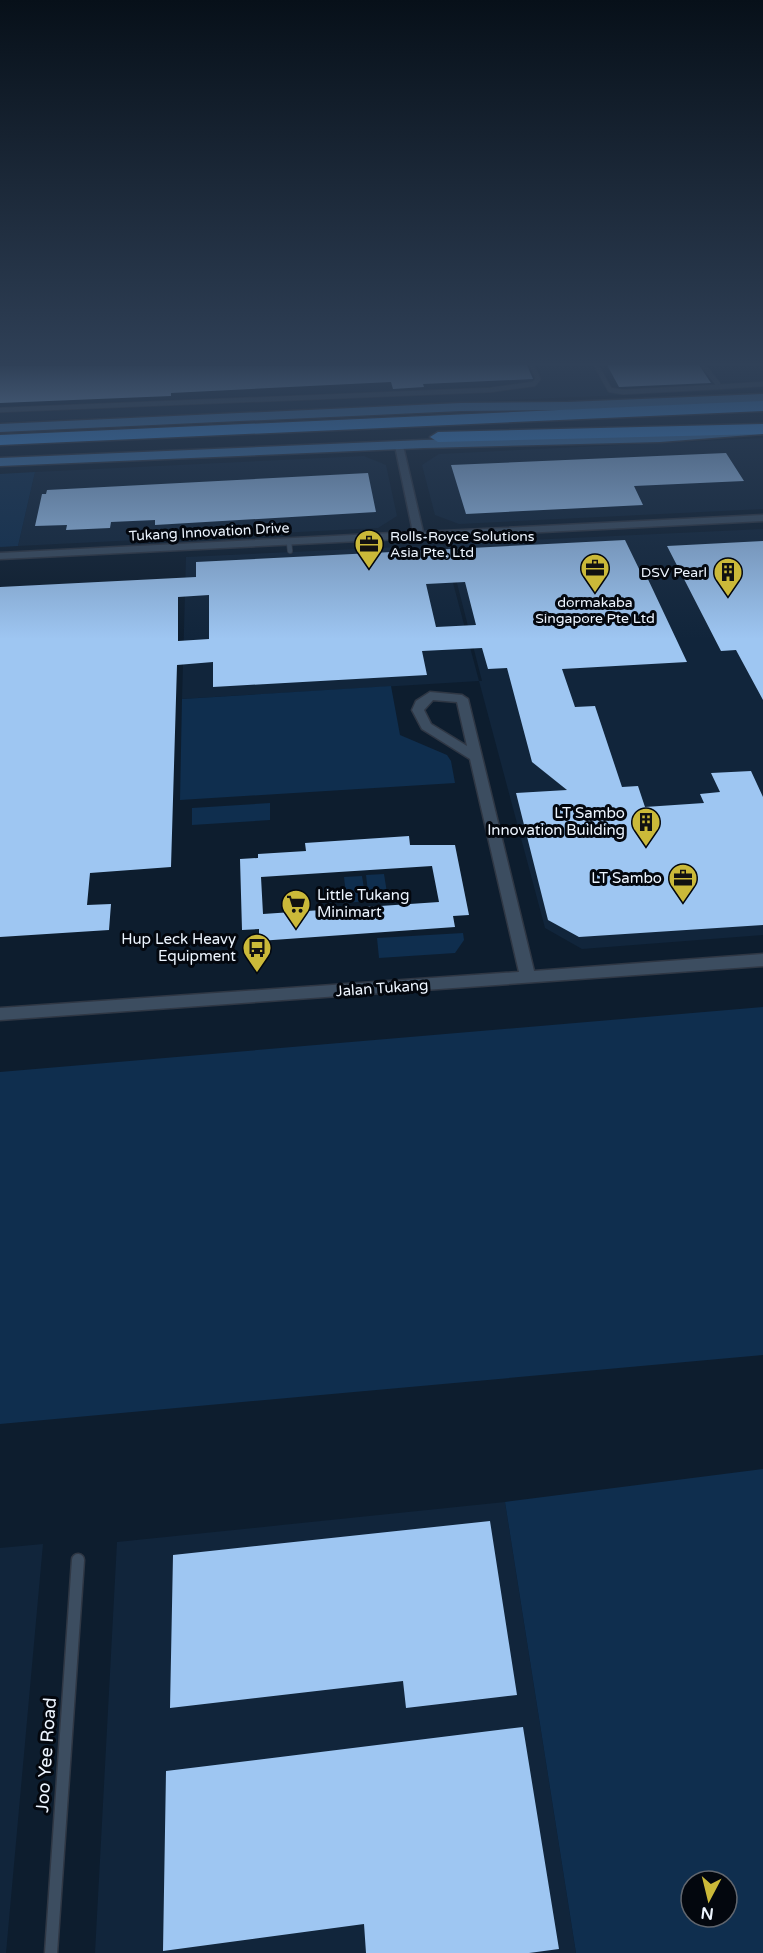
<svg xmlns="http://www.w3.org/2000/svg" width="763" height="1953" viewBox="0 0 763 1953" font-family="'Varela Round',sans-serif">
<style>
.built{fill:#11253b}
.green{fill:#0f2e4e;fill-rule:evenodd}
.building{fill:#9ec6f2;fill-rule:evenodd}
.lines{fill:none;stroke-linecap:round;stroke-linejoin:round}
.service-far1-casing{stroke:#2f3744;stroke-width:6}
.service-casing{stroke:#2f3744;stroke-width:15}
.minor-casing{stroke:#2f3744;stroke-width:3}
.primary-casing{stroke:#2f3744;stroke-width:3}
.motorway-casing{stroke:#2f3744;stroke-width:3}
.service-far1{stroke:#3c4d60;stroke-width:4.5}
.service{stroke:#3c4d60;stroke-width:12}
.minor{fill:#3c4d60;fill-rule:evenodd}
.primary{fill:#4179b2;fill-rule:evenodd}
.motorway{fill:#4496e9;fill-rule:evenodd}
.labels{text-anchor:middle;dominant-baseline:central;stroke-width:6;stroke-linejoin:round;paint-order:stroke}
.far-street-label{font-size:14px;fill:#edf5ff;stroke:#03070e}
.far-poi-label{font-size:14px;fill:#edf5ff;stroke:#03070e;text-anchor:start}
.poi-label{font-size:15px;fill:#edf5ff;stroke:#03070e;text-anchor:end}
.street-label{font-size:15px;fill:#edf5ff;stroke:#03070e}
.near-street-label{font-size:18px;fill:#edf5ff;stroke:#03070e}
</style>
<rect width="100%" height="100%" fill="#0d1d2e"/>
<g class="built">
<polygon points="0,365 763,365 763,389 0,422"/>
<polygon points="763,438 763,509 459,524 435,515 422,465 439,454"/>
<polygon points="364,456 386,465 397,516 378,528 18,546 35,472"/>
<polygon points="763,529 763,935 582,949 545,928 479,681 182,699 186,557 443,545 479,681 482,681 447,544"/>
<polygon points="505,1502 576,1953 95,1953 117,1542"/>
<polygon points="43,1544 6,1953 0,1953 0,1548"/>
</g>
<g class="green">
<polygon points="35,472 18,546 0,547 0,474"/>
<polygon points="391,686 400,735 447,755 451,761 455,783 180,800 182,699"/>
<polygon points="270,803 270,820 192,825 192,808"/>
<polygon points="384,874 388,899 369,901 366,875"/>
<polygon points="362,876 366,901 347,903 344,877"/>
<polygon points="463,933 464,940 455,953 379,958 377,938"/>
<polygon points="763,1007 763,1355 0,1424 0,1072"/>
<path d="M763,1469v484h-187l-71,-451zM691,1881h36v36h-36z"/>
</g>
<g class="building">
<polygon points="527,365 533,379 423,384 424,387 393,389 391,382 171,393 171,396 0,403 0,366"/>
<polygon points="607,365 699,365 711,383 619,387"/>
<polygon points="726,453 744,481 634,486 643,505 466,514 451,465"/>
<polygon points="368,473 376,512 155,525 155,520 111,522 110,528 66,530 67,525 35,526 42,494 46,494 47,490"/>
<path d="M625,540l17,35h4l41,87 -125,7 13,38 20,-1 27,81 16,-1 7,21 59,-4 -4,-9 20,-2 -9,-19 40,-2 12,26v128l-184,12 -31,-17 -32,-127 51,-3 -35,-28 -25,-94 -19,1 -6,-21 -60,3 5,24 -214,12v-25l-36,3 -6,202 -81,6 -3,32 24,-1 -2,26 -109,7v-350l196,-10v-15zM465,582l11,43 -40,2 -10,-43zM209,595v44l-31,2v-44z"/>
<polygon points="763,541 763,700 736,650 721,651 667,546"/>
<path d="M409,836l1,9h45l14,70 -16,1 2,11 -196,14v-12l-17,1 -2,-71 18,-1v-4l48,-3 -1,-8zM432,866l7,36 -176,12 -2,-37z"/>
<polygon points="490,1521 517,1695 406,1708 403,1681 170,1708 173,1555"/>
<polygon points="523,1727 559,1949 529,1953 366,1953 364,1924 163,1951 166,1771"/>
</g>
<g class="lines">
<g class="service-far1-casing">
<g id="service-far1">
<polyline points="596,365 610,390 623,392 717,387 718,384 703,365"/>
<polyline points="717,387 763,384"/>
<polyline points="0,410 490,390 534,384 538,379 532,365"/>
<polyline points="289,542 290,551"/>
</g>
</g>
<g class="service-casing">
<polyline id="service" points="51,1953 78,1560"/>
</g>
<g class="minor-casing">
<g id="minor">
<polygon points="399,443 403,446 423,532 763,515 763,521 0,559 0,553 413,532 395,446"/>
<path d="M430,692l32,3 6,4 66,272 229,-17v12l-763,54v-12l519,-36 -49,-213 -48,-30 -10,-19 4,-9zM433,700l24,2 10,44 -36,-22 -7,-14z"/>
</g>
</g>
<g class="primary-casing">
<g id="primary">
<polygon points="763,394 763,402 568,410 461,411 0,432 0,424 461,403 568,402"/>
<polygon points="763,426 763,434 660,442 424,448 0,466 0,458 424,440 660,434"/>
</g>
</g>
<g class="motorway-casing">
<g id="motorway">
<polygon points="763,401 763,411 0,445 0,435"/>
<polygon points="763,424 763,434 438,442 430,437 438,432"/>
</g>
</g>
<use href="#service-far1" class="service-far1"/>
<use href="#service" class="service"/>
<use href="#minor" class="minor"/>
<use href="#primary" class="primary"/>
<use href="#motorway" class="motorway"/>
</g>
<linearGradient id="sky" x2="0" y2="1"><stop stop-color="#071019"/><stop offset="0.57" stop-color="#2f4057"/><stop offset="1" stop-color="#2f4057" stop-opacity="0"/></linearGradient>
<rect width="763" height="639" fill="url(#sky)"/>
<defs>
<g id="office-pin" transform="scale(1.5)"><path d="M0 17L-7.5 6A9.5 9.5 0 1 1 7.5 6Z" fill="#cbb939" stroke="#03070e"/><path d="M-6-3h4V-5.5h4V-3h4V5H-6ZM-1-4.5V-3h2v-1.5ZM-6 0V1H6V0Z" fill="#111"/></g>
<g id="building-pin" transform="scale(1.5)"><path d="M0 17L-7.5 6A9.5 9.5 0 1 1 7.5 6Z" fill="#cbb939" stroke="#03070e"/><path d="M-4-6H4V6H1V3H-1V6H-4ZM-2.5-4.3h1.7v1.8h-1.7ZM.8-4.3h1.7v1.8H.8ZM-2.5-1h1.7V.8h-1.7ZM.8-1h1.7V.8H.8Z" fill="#111"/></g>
<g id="supermarket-pin" transform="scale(1.5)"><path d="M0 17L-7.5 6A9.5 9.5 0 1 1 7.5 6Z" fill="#cbb939" stroke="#03070e"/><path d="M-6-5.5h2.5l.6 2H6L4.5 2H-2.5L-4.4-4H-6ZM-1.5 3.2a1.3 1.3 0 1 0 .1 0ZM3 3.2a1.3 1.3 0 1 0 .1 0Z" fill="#111"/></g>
<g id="bus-pin" transform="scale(1.5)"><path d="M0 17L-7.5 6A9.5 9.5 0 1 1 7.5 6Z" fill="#cbb939" stroke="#03070e"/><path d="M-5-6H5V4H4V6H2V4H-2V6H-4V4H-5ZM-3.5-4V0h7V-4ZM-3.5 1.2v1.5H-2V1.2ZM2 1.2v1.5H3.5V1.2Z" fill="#111"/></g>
</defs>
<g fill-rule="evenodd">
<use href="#office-pin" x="369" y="544"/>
<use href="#office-pin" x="595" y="568"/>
<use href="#building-pin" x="728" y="572"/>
<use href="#building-pin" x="646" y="822"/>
<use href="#office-pin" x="683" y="878"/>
<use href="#supermarket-pin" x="296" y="904"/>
<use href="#bus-pin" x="257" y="948"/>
</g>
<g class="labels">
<g class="far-street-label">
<text transform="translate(209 532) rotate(-3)">Tukang Innovation Drive</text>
</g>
<g class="far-poi-label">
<text x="390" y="536">Rolls-Royce Solutions<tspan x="390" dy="16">Asia Pte. Ltd</tspan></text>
<text x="707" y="572" text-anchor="end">DSV Pearl</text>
<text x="595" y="602" text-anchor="middle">dormakaba<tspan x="595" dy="16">Singapore Pte Ltd</tspan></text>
</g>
<g class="poi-label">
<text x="625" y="813">LT Sambo<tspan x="625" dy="17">Innovation Building</tspan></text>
<text x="662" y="878">LT Sambo</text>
<text x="317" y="895" text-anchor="start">Little Tukang<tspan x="317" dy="17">Minimart</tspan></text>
<text x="236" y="939">Hup Leck Heavy<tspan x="236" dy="17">Equipment</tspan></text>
</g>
<g class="street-label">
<text transform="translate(382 988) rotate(-4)">Jalan Tukang</text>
</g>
<g class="near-street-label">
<text transform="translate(46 1755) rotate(-86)">Joo Yee Road</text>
</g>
</g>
<g transform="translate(709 1899) rotate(187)"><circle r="28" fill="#03070e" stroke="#61666e" stroke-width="1.5"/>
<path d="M0-4.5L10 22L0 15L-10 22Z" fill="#cbb939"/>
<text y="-9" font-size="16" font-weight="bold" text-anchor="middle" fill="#edf5ff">N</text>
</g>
</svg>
